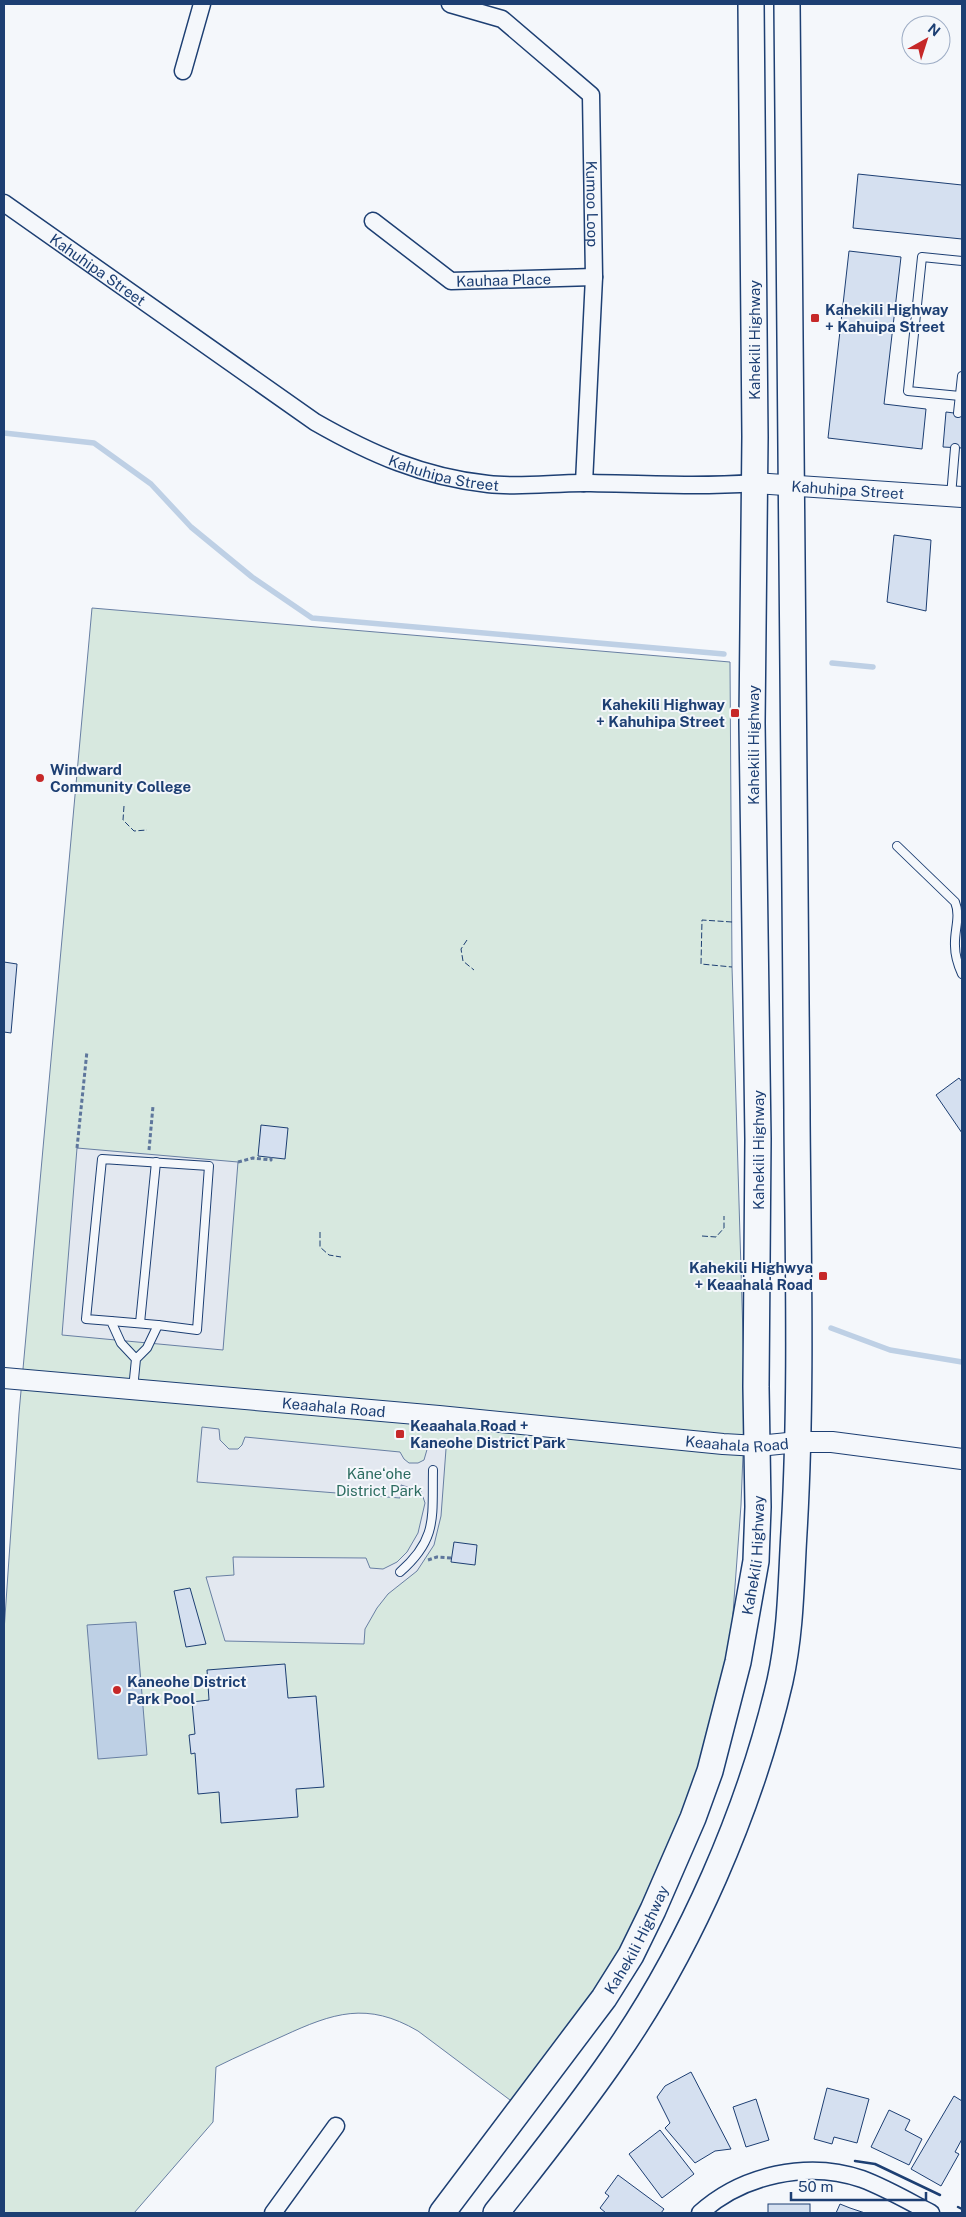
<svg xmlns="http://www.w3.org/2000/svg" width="966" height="2217" viewBox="0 0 966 2217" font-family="'Public Sans',sans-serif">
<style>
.green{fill:#d7e8df;stroke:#687fa3}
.parking{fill:#e3e8f0;stroke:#687fa3}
.water{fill:#bed0e5;stroke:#687fa3}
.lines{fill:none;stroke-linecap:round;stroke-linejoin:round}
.stream{stroke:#bed0e5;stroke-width:5.5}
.building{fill:#d5e0f0;stroke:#1d3f73}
.service-casing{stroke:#1d3f73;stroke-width:10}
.minor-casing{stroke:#1d3f73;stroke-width:19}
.tertiary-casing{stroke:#1d3f73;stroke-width:22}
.primary-casing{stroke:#1d3f73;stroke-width:28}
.path{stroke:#5e769c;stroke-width:3;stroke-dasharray:4 2.5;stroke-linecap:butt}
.service{stroke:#f4f7fb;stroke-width:8}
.minor{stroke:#f4f7fb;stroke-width:16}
.tertiary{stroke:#f4f7fb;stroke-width:20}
.primary{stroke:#f4f7fb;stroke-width:25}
.fence{stroke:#1d3f73;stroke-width:1;stroke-dasharray:6 2.5;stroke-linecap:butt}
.wall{stroke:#1d3f73;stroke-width:2.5}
.poi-dot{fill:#c62828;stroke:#f4f7fb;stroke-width:2}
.labels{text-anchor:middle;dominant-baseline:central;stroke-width:4;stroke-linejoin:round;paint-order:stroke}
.street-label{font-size:15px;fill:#1d3f73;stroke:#f4f7fb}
.poi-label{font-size:15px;font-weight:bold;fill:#1d3f73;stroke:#f4f7fb;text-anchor:start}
.park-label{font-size:15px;fill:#2c6c60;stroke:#f4f7fb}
</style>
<rect width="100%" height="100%" fill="#f4f7fb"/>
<path class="green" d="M92,608l638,54 2,305 13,436 -4,102 -9,122 -24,129 -91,209 -103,138 -96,-72c-51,-30 -85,-18 -135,5 -22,10 -45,20 -67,31l-3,55 -79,91h-130v-582l15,-218z"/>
<g class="parking">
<polygon points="77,1148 238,1162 223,1350 62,1335"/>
<polygon points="202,1427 219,1429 220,1440 229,1449 238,1449 242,1445 245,1437 400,1452 404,1459 409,1463 418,1463 424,1460 428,1446 437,1445 446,1449 441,1516 434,1545 417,1571 388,1594 377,1608 365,1629 364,1644 225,1641 206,1577 234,1575 233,1557 366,1558 370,1568 383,1569 397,1562 407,1552 418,1533 425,1503 421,1491 401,1485 400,1498 197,1482"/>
</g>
<polygon class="water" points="136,1622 147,1755 98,1759 87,1625"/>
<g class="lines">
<g class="stream">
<polyline points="4,433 94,443 151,484 191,527 252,577 312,618 724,654"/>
<polyline points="832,663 873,667"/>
<polyline points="831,1328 890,1350 962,1362"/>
</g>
</g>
<g class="building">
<polygon points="858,174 962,185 962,239 853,228"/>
<polygon points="849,251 901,257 884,404 926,409 922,449 828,438"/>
<polygon points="946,412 962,414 962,448 943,447"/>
<polygon points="894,535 931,540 926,611 887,602"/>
<polygon points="4,962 17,964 11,1033 4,1032"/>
<polygon points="959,1078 962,1082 962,1133 936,1095"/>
<polygon points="261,1125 288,1128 285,1159 258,1156"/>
<polygon points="454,1542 477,1545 475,1565 451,1562"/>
<polygon points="190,1588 206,1644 186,1647 174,1591"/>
<polygon points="285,1664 288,1698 316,1696 324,1787 296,1789 298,1817 221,1823 219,1792 198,1794 195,1753 191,1754 189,1735 195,1734 192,1702 209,1700 207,1670"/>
<polygon points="691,2072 731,2149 715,2151 695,2163 665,2128 670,2123 657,2097 665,2086"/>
<polygon points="827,2088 869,2099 857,2143 834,2137 832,2144 814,2139"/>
<polygon points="954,2096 962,2101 962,2139 955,2152 959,2154 941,2186 911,2169"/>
<polygon points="756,2099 769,2140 746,2147 733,2107"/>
<polygon points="889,2110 910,2120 905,2130 922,2139 909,2165 871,2147"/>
<polygon points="660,2130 694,2174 662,2198 629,2154"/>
<polygon points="618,2175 664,2209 661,2213 606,2213 600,2208 609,2196 605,2193"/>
<rect x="768" y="2204" width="42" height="9"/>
<polygon points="840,2204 850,2208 865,2213 836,2213"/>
</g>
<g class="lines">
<g class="service-casing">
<g id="service">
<polyline points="960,396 908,391 922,257 962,261"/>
<polyline points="958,413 962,376"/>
<polyline points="951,496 955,448"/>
<path d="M897,846l58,56c6,14 -1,29 0,44 0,10 3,19 7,28"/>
<polyline points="111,1321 158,1325"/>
<polyline points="140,1323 156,1162"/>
<polyline points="133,1389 136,1359 147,1348 158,1325 197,1330 209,1166 102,1159 86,1319 111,1321 121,1343 136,1359"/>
<path d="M400,1572c38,-33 32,-55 33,-102"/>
</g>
</g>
<g class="minor-casing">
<g id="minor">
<path id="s1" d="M450,4l52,15 89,76 3,182 -10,206"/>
<polyline points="183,71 202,4"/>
<path id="s2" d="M4,203l311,219c56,32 108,55 173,62 34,4 69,-2 103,-1 54,1 108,4 163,0"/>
<path id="s3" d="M373,221l78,60 143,-4"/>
<polyline points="273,2213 336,2126"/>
<path d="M700,2213c42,-38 108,-53 162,-34 24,9 46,22 69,34"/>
</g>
</g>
<g class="tertiary-casing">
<g id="tertiary">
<path id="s4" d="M754,483l208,14"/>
<path id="s5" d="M4,1378l435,38 284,28 35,2 40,-4h34l130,17"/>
</g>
</g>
<g class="primary-casing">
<g id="primary">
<path id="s6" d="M442,2213l162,-215 27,-43 22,-45 40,-92 17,-47 28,-109 18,-101 2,-54 -2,-120 2,-248 -6,-416 3,-286 -4,-433"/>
<path d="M496,2213c40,-51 81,-102 118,-156 76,-109 136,-247 166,-376 11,-50 11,-99 14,-149 8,-137 4,-276 3,-413 -1,-372 -5,-744 -10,-1115"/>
</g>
</g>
<g class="path">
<polyline points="77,1148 87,1051"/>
<polyline points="149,1150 153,1106"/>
<polyline points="238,1162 253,1158 271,1160 271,1157"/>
<polyline points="428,1560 437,1557 452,1558"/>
</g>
<use href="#service" class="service"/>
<use href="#minor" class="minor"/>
<use href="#tertiary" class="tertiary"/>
<use href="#primary" class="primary"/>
<g class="fence">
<polyline points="124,806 123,820 134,831 147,830"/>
<polyline points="732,922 702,920 701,964 732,967"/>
<polyline points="467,940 461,949 463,961 474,970"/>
<polyline points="320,1232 320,1247 329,1255 341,1257"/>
<polyline points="702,1236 716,1237 724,1228 724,1216"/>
</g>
<g class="wall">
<polyline points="855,2161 875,2164 940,2195"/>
<polyline points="958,2207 962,2209"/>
</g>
</g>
<g class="poi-dot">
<rect x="810" y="313" width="10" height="10" rx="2.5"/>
<rect x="730" y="708" width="10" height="10" rx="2.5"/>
<circle cx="40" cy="778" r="5"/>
<rect x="818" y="1271" width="10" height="10" rx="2.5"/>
<rect x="395" y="1429" width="10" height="10" rx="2.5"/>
<circle cx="117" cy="1690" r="5"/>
</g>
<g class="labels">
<g class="street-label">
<text stroke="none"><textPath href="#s1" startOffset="280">Kumoo Loop</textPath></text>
<text stroke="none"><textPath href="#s2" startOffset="115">Kahuhipa Street</textPath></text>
<text stroke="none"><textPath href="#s3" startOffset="151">Kauhaa Place</textPath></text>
<text transform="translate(754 340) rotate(-90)">Kahekili Highway</text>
<text stroke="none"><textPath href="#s2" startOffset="520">Kahuhipa Street</textPath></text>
<text stroke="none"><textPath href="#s4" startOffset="94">Kahuhipa Street</textPath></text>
<text transform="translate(753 745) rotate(-90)">Kahekili Highway</text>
<text transform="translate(758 1150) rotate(-90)">Kahekili Highway</text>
<text stroke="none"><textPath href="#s5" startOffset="331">Keaahala Road</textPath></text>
<text stroke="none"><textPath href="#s5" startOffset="736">Keaahala Road</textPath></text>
<text stroke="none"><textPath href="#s6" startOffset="741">Kahekili Highway</textPath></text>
<text stroke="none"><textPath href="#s6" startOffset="336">Kahekili Highway</textPath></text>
</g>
<g class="poi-label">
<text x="825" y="309">Kahekili Highway<tspan x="825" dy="17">+ Kahuipa Street</tspan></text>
<text x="725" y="704" text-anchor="end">Kahekili Highway<tspan x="725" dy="17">+ Kahuhipa Street</tspan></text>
<text x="50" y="769">Windward<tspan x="50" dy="17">Community College</tspan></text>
<text x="813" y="1267" text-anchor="end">Kahekili Highwya<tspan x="813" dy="17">+ Keaahala Road</tspan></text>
<text x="410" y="1425">Keaahala Road +<tspan x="410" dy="17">Kaneohe District Park</tspan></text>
<text x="127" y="1681">Kaneohe District<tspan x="127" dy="17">Park Pool</tspan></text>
</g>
<g class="park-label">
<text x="379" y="1473">Kāneʻohe<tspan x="379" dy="17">District Park</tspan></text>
</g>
</g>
<rect width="966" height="2217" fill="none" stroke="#1d3f73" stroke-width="10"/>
<g transform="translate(926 40) rotate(39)"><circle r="24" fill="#f4f7fb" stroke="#9eadc5"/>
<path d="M0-4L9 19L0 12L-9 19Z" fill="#c62828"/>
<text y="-8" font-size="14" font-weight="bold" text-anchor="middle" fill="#1d3f73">N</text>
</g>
<path d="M791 2192v8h135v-8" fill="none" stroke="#1d3f73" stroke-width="2.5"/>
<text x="798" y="2192" font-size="15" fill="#1d3f73" stroke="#f4f7fb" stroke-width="4" paint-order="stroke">50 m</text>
</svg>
